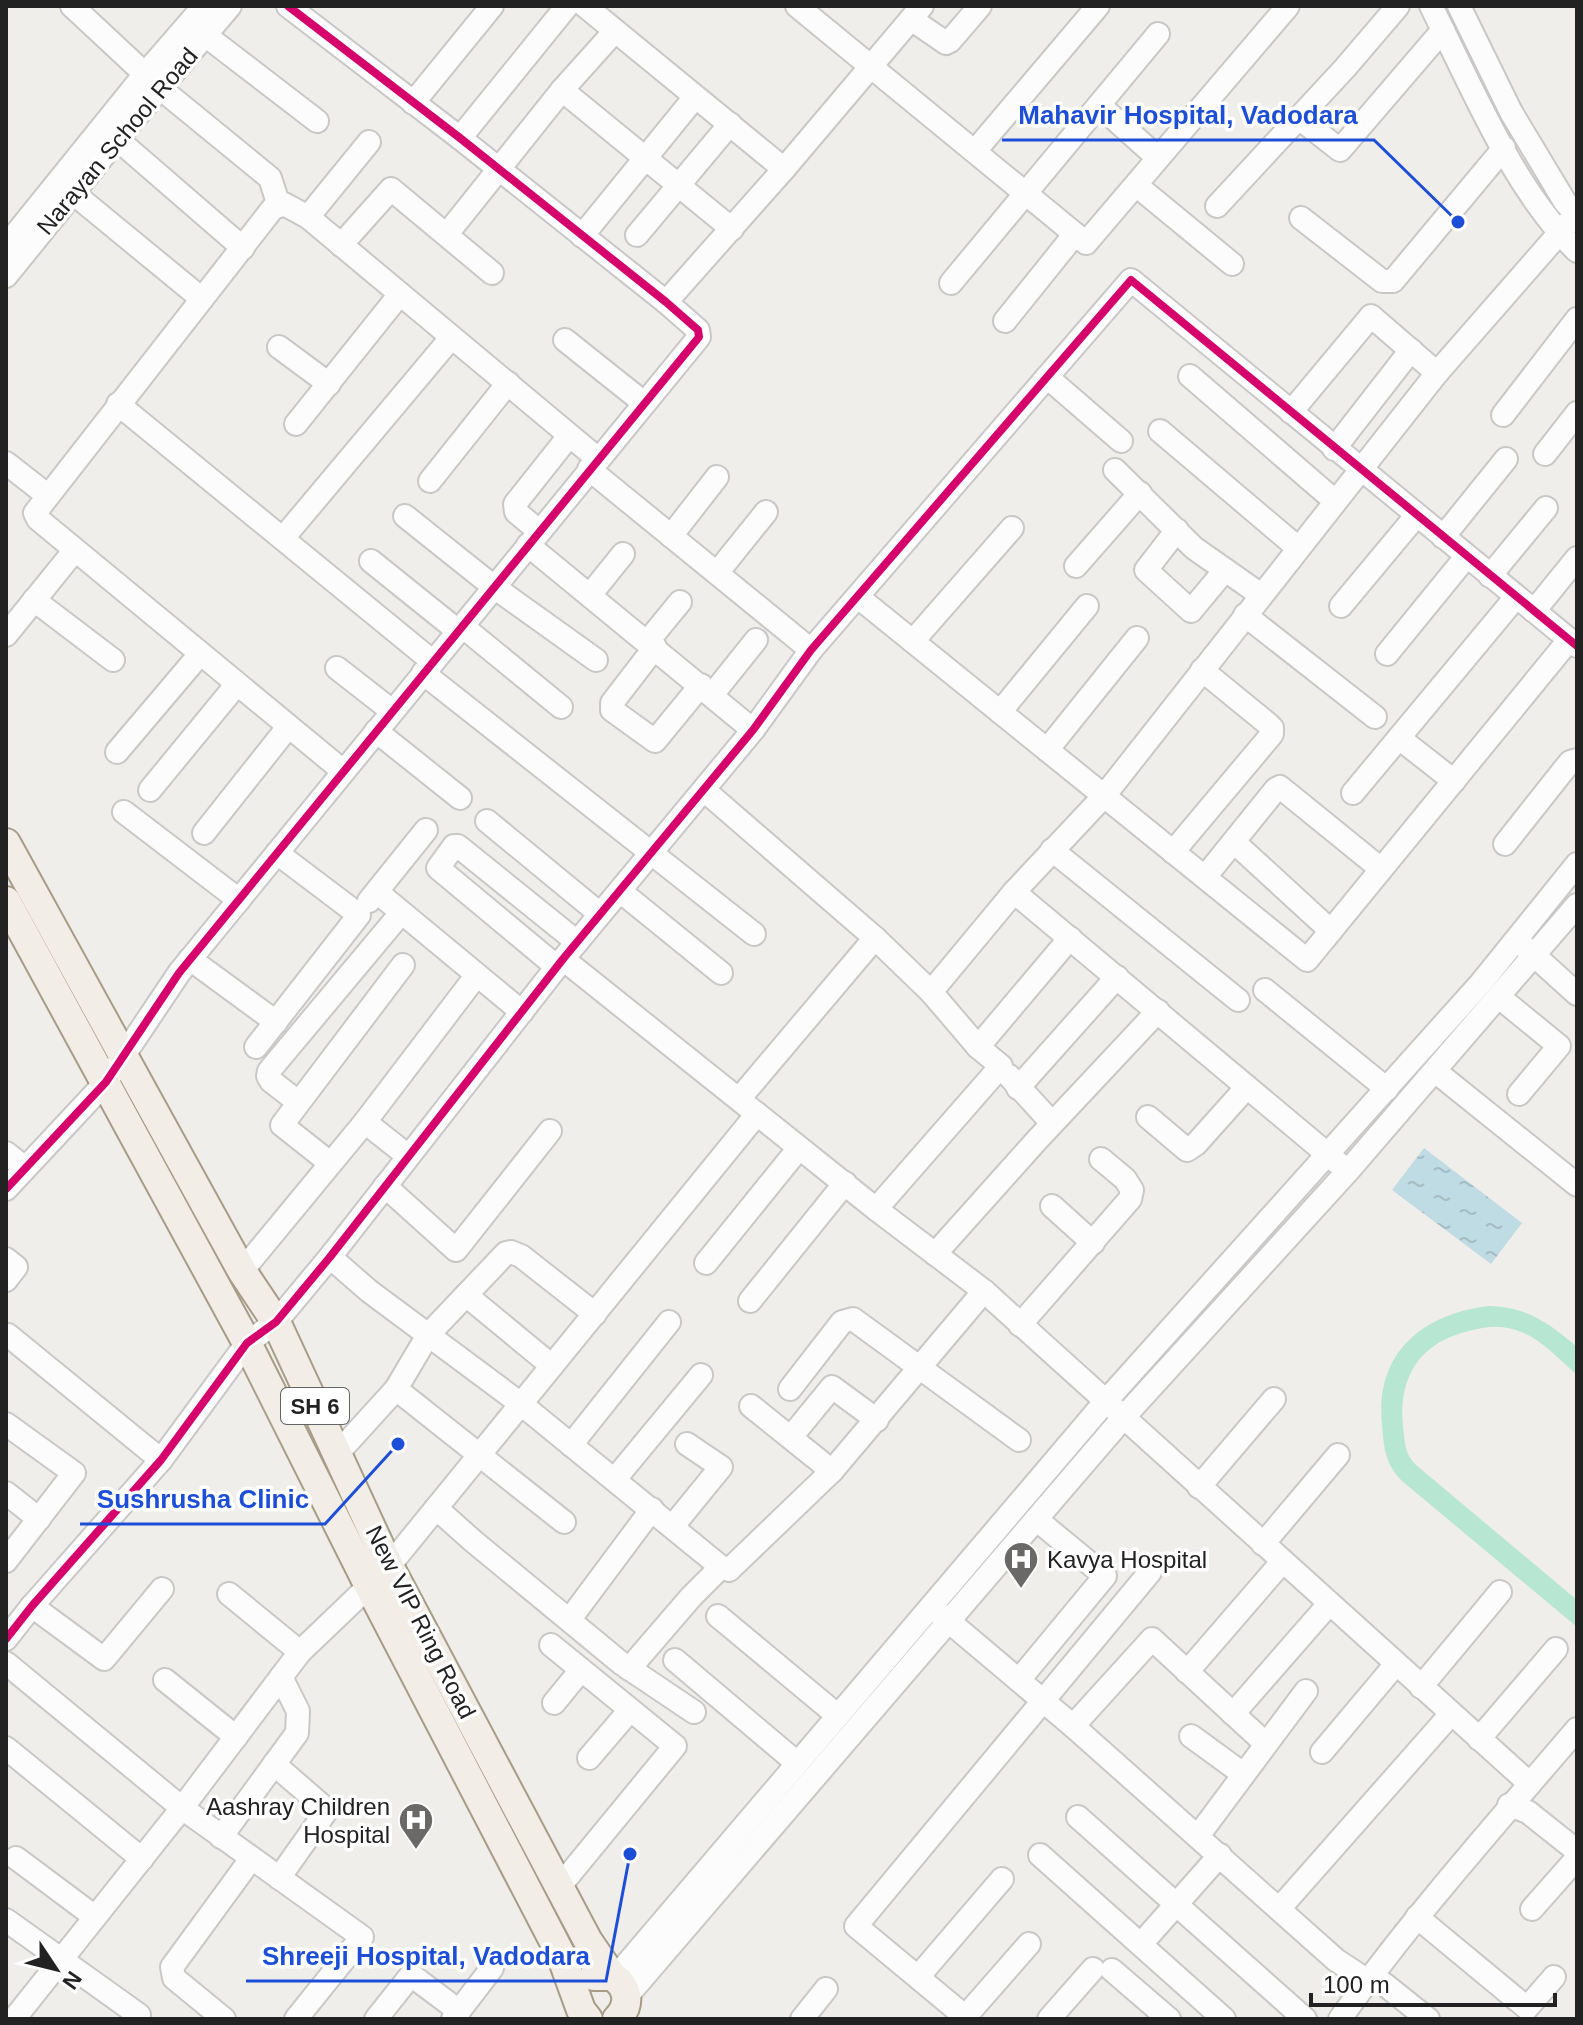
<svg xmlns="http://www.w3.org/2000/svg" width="1583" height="2025" viewBox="0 0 1583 2025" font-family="Helvetica,sans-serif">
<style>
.pitch{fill:#b7e6d2}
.water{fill:url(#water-ripples)}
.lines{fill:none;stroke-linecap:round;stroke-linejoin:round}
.minor-casing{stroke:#c9c8c7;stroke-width:26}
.major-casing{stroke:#a79c86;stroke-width:32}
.minor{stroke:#fdfcfc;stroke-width:22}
.major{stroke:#f3ede7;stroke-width:28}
.cycleway-casing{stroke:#fff;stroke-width:13}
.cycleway{stroke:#d6006c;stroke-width:8}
.labels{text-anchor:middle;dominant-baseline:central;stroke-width:7;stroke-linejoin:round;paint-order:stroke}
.shield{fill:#fff;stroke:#646464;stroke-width:2}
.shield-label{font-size:22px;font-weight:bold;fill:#222}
.street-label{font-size:24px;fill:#222;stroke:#fff}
.poi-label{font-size:24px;fill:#222;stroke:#fff;text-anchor:start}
.leader{fill:none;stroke:#1d4ed8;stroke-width:3}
.callout-dot{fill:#1d4ed8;stroke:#fff;stroke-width:3}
.callout-label{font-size:26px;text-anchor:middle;font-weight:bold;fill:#1d4ed8;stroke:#fff;stroke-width:7;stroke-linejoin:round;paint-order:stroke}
</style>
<defs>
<pattern id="water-ripples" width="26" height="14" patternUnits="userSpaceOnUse" patternTransform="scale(2)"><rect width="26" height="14" fill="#bfdbe3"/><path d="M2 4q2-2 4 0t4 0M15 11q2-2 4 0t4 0" fill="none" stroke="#a4bcc2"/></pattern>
</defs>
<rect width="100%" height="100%" fill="#f0eeeb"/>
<path class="pitch" d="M1489,1306c38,1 60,17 88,41v28c-20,-17 -39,-40 -65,-46 -15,-4 -28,-2 -43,2 -49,11 -71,46 -66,95 2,16 1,27 13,39l161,135v27l-175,-146c-17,-17 -18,-33 -20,-56 -7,-72 40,-111 107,-119z"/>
<polygon class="water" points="1424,1148 1522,1223 1491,1264 1392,1190"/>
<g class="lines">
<g class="minor-casing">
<g id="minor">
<polyline points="72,6 160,88 270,178 279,206"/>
<polyline points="585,6 784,169"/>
<polyline points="797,6 1086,243 1288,6"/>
<path d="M1431,6c40,79 82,183 146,245"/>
<polyline points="1459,6 1511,112 1565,202 1577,215"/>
<polyline points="911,19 946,43 950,41 980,6"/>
<polyline points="205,35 317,121"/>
<polyline points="562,90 732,229"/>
<polyline points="413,103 492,6"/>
<polyline points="1099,105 1158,158"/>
<polyline points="1299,118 1340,150 1443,30"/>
<polyline points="460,138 567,6"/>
<polyline points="117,139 243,248"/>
<polyline points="975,151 1098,6"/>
<polyline points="1136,185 1232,264"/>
<polyline points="73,193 202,299"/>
<polyline points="1217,206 1345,68 1398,6"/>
<polyline points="308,217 369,142"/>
<polyline points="1301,218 1382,281 1393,281 1504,148"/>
<polyline points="447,234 562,90 615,31"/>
<polyline points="637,235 730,124"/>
<polyline points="582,236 695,97"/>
<polyline points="341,245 391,189 492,273"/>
<polyline points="6,246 145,74 204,6"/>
<polyline points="6,276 117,139 230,6"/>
<polyline points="951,283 1158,34"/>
<polyline points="666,302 784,169 922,6"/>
<polyline points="1005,321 1075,234"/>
<polyline points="565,340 644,403"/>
<polyline points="279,347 329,384"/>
<polyline points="1190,376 1335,501"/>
<polyline points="1047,377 1121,441"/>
<polyline points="118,404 432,661"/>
<polyline points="1291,412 1371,316 1437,373"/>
<polyline points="1503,415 1577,319"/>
<polyline points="296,424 400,294"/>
<polyline points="1160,431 1298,548"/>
<polyline points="1334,449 1411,350"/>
<polyline points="1545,454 1577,413"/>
<polyline points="6,463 47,495"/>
<polyline points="589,469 811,650"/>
<polyline points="1115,470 1194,548 1261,595"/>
<polyline points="430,481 508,383"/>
<polyline points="405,516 494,587 596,660"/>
<polyline points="1177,530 1146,570 1191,611 1225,570"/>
<polyline points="539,531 516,512 515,504 569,436"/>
<polyline points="671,536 717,477"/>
<polyline points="284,537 451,338"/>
<polyline points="1443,537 1506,459"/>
<polyline points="528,545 753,730"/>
<polyline points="371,561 458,631"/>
<polyline points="1076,566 1140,493"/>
<polyline points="717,573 766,512"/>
<polyline points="1490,576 1546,508"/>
<polyline points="590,595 623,554"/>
<polyline points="858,597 1307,960 1569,640"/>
<polyline points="34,600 113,660"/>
<polyline points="1341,606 1416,516"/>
<polyline points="1534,611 1577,558"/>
<polyline points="1245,615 1375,717"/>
<polyline points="462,626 561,707"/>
<polyline points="6,635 75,550"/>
<polyline points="648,641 680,602"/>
<polyline points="913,641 1012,528"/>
<polyline points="655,647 612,703 612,710 655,741 701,685"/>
<polyline points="1387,654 1466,557"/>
<polyline points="337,668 392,711"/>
<polyline points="423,673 754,934"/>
<polyline points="712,695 756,640"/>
<polyline points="1000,712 1087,606"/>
<polyline points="376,731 460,798"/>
<polyline points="1399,738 1454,781"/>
<polyline points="1047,750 1137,638"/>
<polyline points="117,752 200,654"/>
<polyline points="343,771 38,519 35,513 273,208 284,204 308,217 598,459"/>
<polyline points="150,790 237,684"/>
<polyline points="704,790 875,938 931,992 978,1047 1001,1066 876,1209"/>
<polyline points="1353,793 1516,597"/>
<polyline points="124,812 239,900"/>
<polyline points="487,821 600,914"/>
<polyline points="204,833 288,727"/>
<polyline points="1234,842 1331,931"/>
<polyline points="1505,844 1570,762 1577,760"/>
<polyline points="1052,850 1238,1000"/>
<polyline points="1173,852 1272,734 1272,728 1268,724 1202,670"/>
<polyline points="1205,877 1276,789 1280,787 1381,869"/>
<polyline points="620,891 721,973"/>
<polyline points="377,892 522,1012"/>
<polyline points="1014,892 1338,1163"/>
<polyline points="369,901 426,830"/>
<polyline points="1526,948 1577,994"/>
<polyline points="190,959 276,1022"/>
<polyline points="563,959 876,1209 984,1291 1530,1784"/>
<polyline points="557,967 438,868 454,846 458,846 577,942"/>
<polyline points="1265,990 1387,1089"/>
<polyline points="931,992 1014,892 1104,796 1437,373 1576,214"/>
<polyline points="1499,997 1559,1046 1519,1094"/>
<polyline points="256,1047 359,915 277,853"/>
<polyline points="978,1047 1070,938"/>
<polyline points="1435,1071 1577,1185"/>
<polyline points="1009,1076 1052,1123"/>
<polyline points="1018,1088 1117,977"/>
<polyline points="739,1099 875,938"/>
<polyline points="298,1102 271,1081 268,1076 269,1071 401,913"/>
<polyline points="1148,1117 1187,1150 1196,1144 1247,1087"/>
<polyline points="365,1122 408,1156"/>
<polyline points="6,1153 25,1168"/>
<polyline points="330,1163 282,1125 403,965"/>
<polyline points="385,1186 456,1250 550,1131"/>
<polyline points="6,1189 106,1082 179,973 699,337 698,330 666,302 460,138 288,6"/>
<polyline points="1052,1206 1093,1243"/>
<polyline points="935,1254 1037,1140 1158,1011"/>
<polyline points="330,1257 369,1291 521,1404 721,1567 729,1570 832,1471 984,1291"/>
<polyline points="6,1259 16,1267 6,1280"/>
<polyline points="706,1263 799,1148"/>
<polyline points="242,1271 365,1122 476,976"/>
<polyline points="466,1295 552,1366"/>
<polyline points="750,1301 845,1183"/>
<polyline points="1020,1325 1130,1199 1132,1190 1125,1179 1101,1159"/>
<polyline points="8,1335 161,1460"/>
<polyline points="790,1389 842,1322 853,1319 1019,1440"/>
<polyline points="751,1406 832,1471"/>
<polyline points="6,1424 74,1473 6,1561"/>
<polyline points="791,1437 832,1387 877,1420"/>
<polyline points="571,1445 669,1322"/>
<polyline points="337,1454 396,1389"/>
<polyline points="615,1479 701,1375"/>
<polyline points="1199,1487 1274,1399"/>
<polyline points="6,1493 39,1519"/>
<polyline points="436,1508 473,1541 621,1663 694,1712"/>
<polyline points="564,1522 396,1389 428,1335 506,1253 511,1252 521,1256 595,1314"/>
<polyline points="673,1526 721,1467 687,1444"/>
<polyline points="1263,1544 1338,1455"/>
<polyline points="389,1566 757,1114"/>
<polyline points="229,1594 300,1652"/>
<polyline points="32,1606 104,1659 162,1589"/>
<polyline points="939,1613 1073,1726 1336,1960 1368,1981 1384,1984 1428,2019"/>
<polyline points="718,1616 837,1715"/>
<polyline points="570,1619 652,1509"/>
<polyline points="6,1639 32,1606 161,1460 247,1343 276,1322 330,1257 563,959 753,730 811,650 1131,280 1577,646"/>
<polyline points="551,1645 675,1746 560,1886"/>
<polyline points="675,1660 797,1763"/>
<polyline points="6,1663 182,1808 362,1937 296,2019"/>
<polyline points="629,1669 691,1597 721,1567"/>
<polyline points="1187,1672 1282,1562"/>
<polyline points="165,1680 236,1737"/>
<polyline points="1019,1680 1105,1576 1036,1519"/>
<polyline points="1421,1687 1500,1592"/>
<polyline points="554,1703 581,1670"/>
<polyline points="1233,1714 1329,1604"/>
<polyline points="1073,1726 1152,1639 1266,1744"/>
<polyline points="1191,1736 1243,1774"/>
<polyline points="1479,1739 1556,1649"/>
<polyline points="6,1748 142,1859"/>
<polyline points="1322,1752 1396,1664"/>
<polyline points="589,1758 630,1710"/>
<polyline points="274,1764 327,1810 279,1878"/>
<polyline points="1509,1805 1528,1812 1577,1851"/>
<polyline points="1078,1817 1305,2019"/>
<polyline points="1198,1836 1306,1691"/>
<polyline points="221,1837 297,1733 298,1711 281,1677"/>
<polyline points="1040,1855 1224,2019"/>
<polyline points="16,1858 95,1917"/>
<polyline points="1279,1909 1451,1714"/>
<polyline points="1532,1909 1577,1858"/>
<polyline points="1417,1917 1527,2008 1554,1977"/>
<polyline points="6,1920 139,2015 135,2019"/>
<polyline points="1141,1944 1220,1855"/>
<polyline points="1112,1970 1169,2019"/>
<polyline points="918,1977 1002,1879"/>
<polyline points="615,1978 1105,1402 1481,983 1577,864"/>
<polyline points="627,1996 1123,1418 1348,1171 1577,905"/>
<polyline points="965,2017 1029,1944"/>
<polyline points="14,2019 182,1808 300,1652 369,1586"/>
<polyline points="224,2019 174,1978 172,1967 251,1859"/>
<polyline points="376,2019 411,1975 459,2011"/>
<polyline points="453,2019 492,1968"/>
<polyline points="802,2019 826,1989"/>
<polyline points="968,2019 856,1926 1150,1572"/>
<polyline points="1049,2019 1093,1969"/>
<path d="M1340,2019c73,-102 156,-195 237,-290"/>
</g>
</g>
<g class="major-casing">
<g id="major">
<polyline points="6,843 242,1271 276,1322 389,1566 588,1941 612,1976"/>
<polyline points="6,901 247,1343 369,1586 561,1955 581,2010 588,2019"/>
<path d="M594,1976h18c17,11 19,29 5,43"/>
</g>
</g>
<use href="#minor" class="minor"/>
<use href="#major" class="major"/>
<g class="cycleway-casing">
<g id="cycleway">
<polyline points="6,1189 106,1082 179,973 699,337 698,330 666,302 460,138 288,6"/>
<polyline points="6,1639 32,1606 161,1460 247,1343 276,1322 330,1257 563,959 753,730 811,650 1131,280 1577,646"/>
</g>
</g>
<use href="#cycleway" class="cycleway"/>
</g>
<defs>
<g id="hospital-pin" transform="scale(1.8)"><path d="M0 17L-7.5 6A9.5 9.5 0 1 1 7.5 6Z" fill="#6a6968" stroke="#fff"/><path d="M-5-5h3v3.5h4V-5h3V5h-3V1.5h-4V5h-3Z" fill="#fff"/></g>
</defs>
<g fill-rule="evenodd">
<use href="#hospital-pin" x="1021" y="1559"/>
<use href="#hospital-pin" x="416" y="1820"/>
</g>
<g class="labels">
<rect class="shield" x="281" y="1388" width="68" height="36" rx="6"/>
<g class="shield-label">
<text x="315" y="1406">SH 6</text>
</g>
<g class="street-label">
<text transform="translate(117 141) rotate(-50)">Narayan School Road</text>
<text transform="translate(421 1622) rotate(63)">New VIP Ring Road</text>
</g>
<g class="poi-label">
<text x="1047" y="1559">Kavya Hospital</text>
<text x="390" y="1806" text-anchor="end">Aashray Children<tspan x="390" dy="28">Hospital</tspan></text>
</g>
</g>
<path class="leader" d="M1458 222L1374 140H1002M398 1444L325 1524H80M630 1854L606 1981H246"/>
<g class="callout-dot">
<circle cx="1458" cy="222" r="8"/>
<circle cx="398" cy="1444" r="8"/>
<circle cx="630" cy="1854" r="8"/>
</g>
<g class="callout-label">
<text x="1188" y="124">Mahavir Hospital, Vadodara</text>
<text x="203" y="1508">Sushrusha Clinic</text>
<text x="426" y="1965">Shreeji Hospital, Vadodara</text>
</g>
<rect width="1583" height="2025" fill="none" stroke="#222222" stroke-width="16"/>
<g transform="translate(56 1969) rotate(125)" stroke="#ffffff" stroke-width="6" paint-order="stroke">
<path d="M0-6L14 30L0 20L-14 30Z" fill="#222222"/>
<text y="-12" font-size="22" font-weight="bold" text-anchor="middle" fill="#222222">N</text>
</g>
<path d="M1311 1993v12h244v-12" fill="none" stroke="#222222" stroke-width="4"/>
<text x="1323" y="1993" font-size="24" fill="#222222" stroke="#ffffff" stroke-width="6" paint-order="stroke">100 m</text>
</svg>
